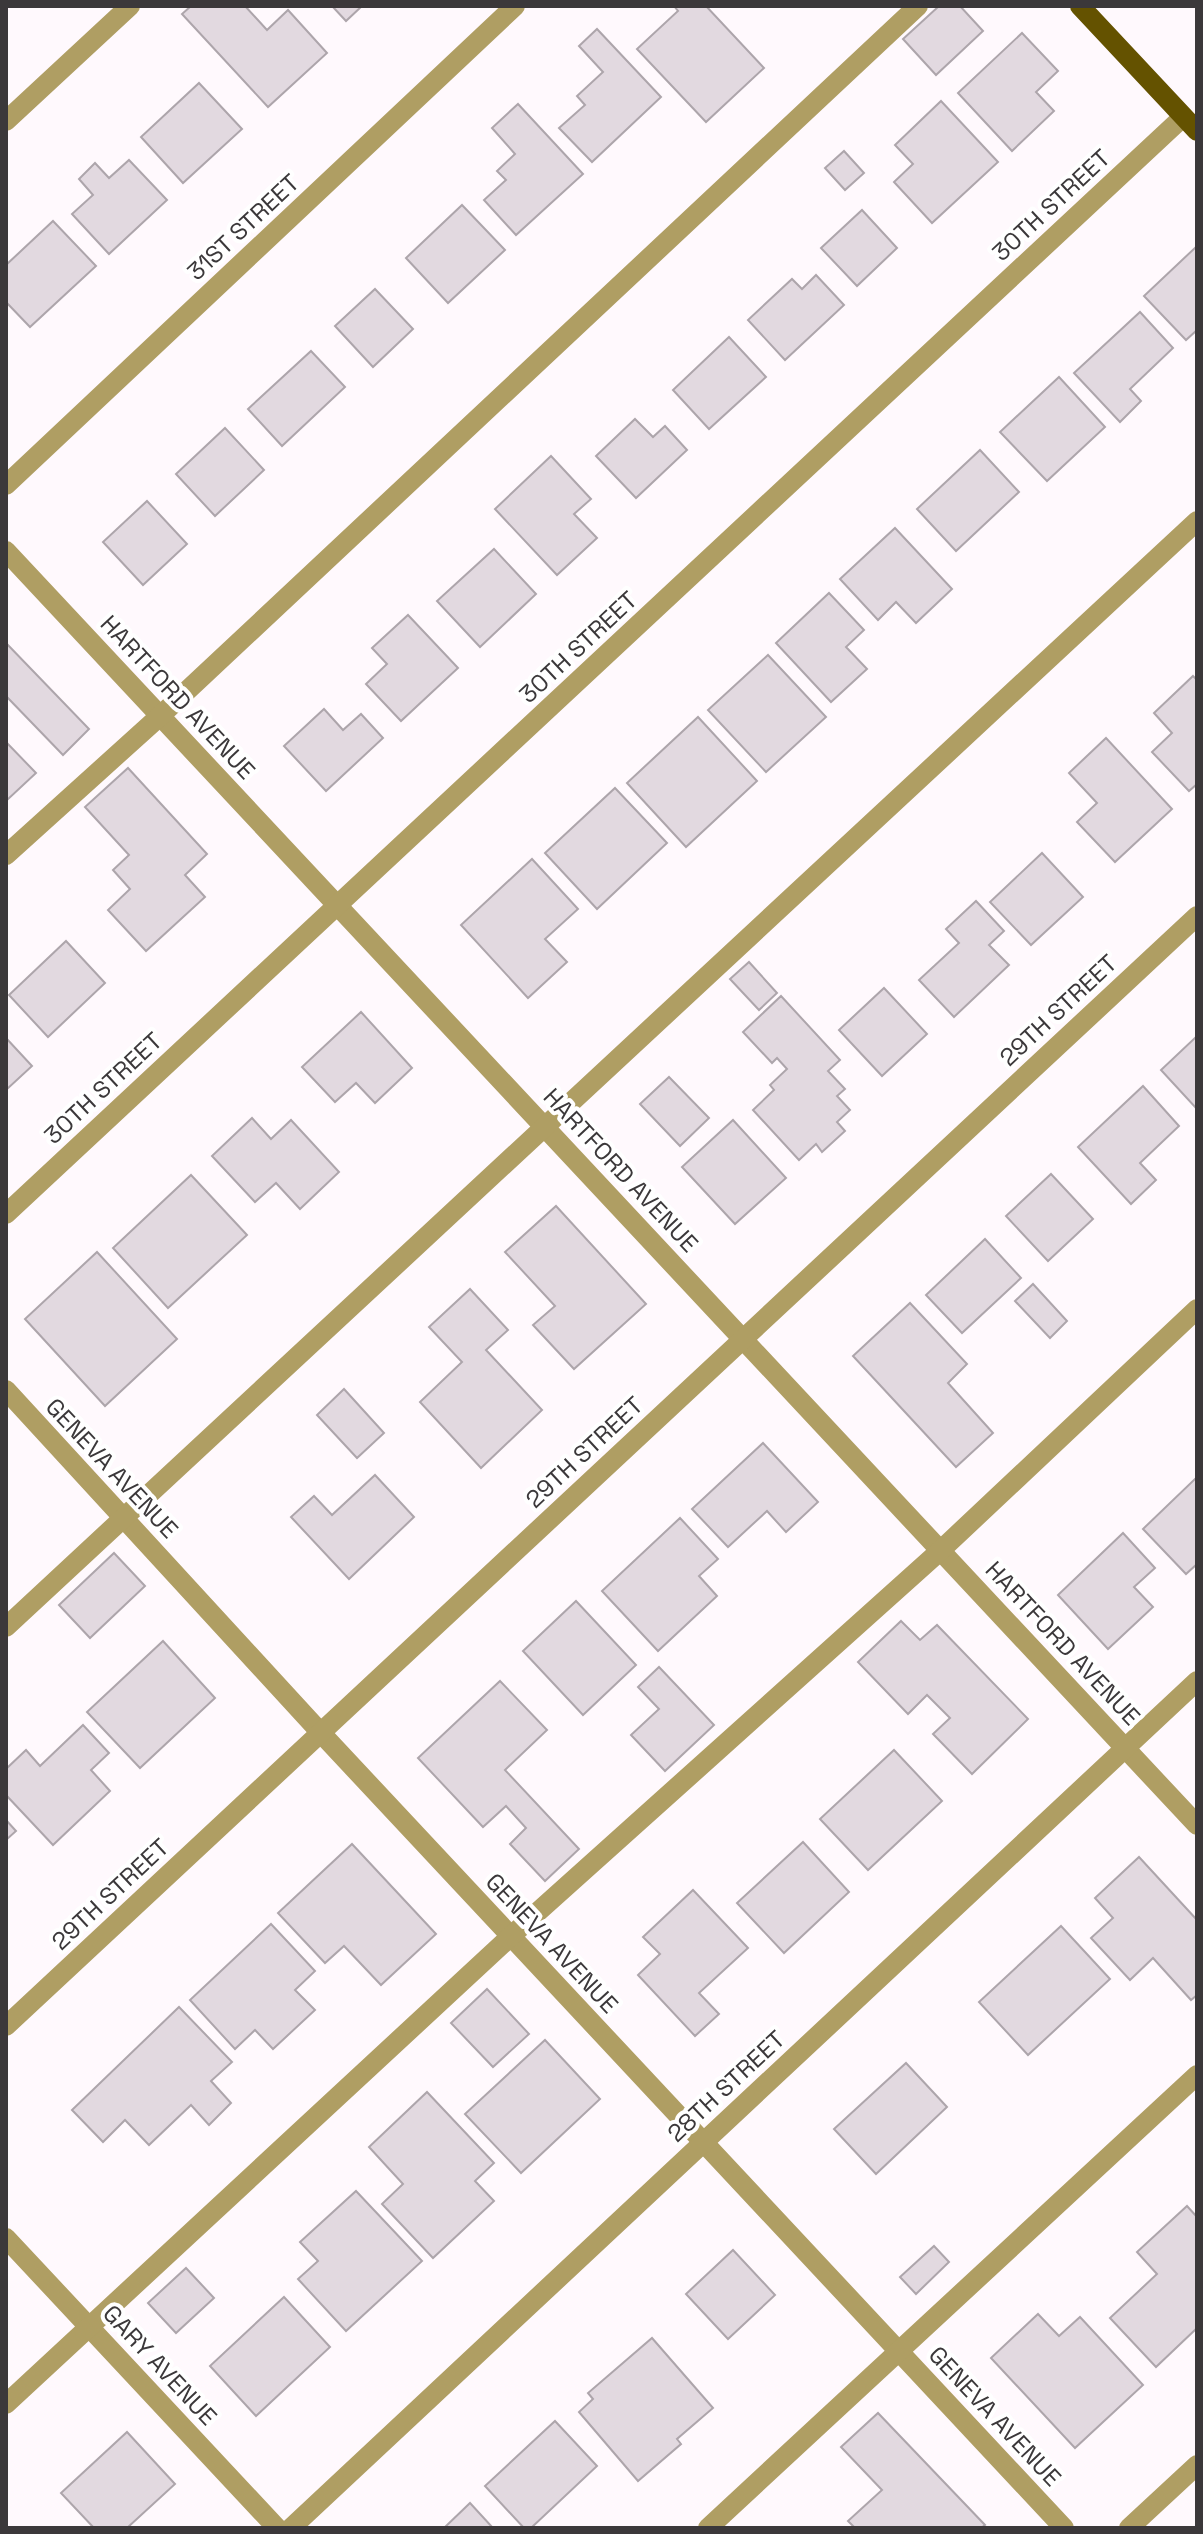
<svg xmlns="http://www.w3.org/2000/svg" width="1203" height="2534" viewBox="0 0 1203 2534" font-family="'Space Grotesk',sans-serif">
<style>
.building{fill:#e2d9e0;stroke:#ada5ab;stroke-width:2}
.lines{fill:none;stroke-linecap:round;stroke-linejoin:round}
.minor{stroke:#af9e63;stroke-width:20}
.major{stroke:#645200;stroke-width:20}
.labels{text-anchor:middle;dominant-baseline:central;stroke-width:8;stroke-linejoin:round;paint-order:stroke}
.street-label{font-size:24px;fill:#3b383a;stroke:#fff}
</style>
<rect width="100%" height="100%" fill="#fff9fd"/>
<g class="building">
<polygon points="191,6 245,6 267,30 288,10 327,53 268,107 182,14"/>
<polygon points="332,6 362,6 346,21"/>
<polygon points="674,6 706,6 764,68 706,122 637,49 678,11"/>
<polygon points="939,6 960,6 983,31 936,75 903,39"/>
<polygon points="597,29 661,97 592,162 559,128 585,105 577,96 603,72 579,46"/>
<polygon points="1022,33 1058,71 1036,92 1054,111 1012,151 958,93"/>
<polygon points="199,83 242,129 183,183 141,137"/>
<polygon points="941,101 998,162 932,223 894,182 913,164 895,145"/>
<polygon points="518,104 583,174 516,235 484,200 506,180 497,171 515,154 492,128"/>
<polygon points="844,151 864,173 845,190 825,168"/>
<polygon points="129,160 167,200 109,254 72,214 93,195 79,179 95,163 109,178"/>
<polygon points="462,205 505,250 448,303 406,258"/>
<polygon points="862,210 897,248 857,286 821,248"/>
<polygon points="53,221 96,266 30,327 6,302 6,265"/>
<polygon points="1197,246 1197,330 1186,340 1144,296"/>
<polygon points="816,275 844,305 785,360 748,320 792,279 802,289"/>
<polygon points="375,289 413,329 373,367 335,326"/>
<polygon points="1140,312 1173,348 1130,389 1141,401 1120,422 1074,373"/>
<polygon points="729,337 766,377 709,429 673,390"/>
<polygon points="311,351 345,387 282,446 248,409"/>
<polygon points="1059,377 1105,427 1047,481 1000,432"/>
<polygon points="635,419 653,437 665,426 687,450 636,498 596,456"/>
<polygon points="225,428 264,470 215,516 176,474"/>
<polygon points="980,450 1019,492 956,551 917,509"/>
<polygon points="551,456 591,499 574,514 597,538 557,575 495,509"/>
<polygon points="147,501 187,544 143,585 103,542"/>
<polygon points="895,528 952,589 916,623 896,602 878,620 840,579"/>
<polygon points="494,549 536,594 480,647 437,601"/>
<polygon points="829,593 864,630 846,647 867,669 831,702 776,643"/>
<polygon points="408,615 458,668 401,721 366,684 387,664 372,648"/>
<polygon points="6,643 89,729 63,755 6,696"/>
<polygon points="768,655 826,717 766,772 708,710"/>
<polygon points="1193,676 1197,680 1197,784 1189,791 1152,752 1172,733 1154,713"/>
<polygon points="324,709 343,730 361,714 383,738 326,791 284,746"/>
<polygon points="698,717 757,781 686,847 627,783"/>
<polygon points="1106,738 1172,809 1115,862 1077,822 1097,803 1069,773"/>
<polygon points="6,742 36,773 6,801"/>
<polygon points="128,768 207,854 185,875 205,897 146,951 108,910 130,889 113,870 129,855 85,807"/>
<polygon points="615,788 667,843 597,909 545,853"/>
<polygon points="1042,853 1083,897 1031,945 990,902"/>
<polygon points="532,859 578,909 545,939 567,962 528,998 461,925"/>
<polygon points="976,901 1004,931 989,945 1009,965 954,1017 919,980 959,943 946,929"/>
<polygon points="66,941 105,983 48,1037 9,995"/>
<polygon points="749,962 777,993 759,1010 730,979"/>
<polygon points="884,988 927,1034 882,1076 839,1030"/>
<polygon points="781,996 840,1060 828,1071 845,1089 837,1096 850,1110 837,1122 845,1131 822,1152 816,1144 799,1160 753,1110 774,1090 770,1085 787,1069 777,1058 772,1063 743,1032"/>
<polygon points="361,1012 412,1068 375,1103 356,1083 335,1102 302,1067"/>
<polygon points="1197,1036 1197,1108 1196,1108 1161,1070"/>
<polygon points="6,1038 32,1066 6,1090"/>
<polygon points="669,1077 709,1118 680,1146 640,1104"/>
<polygon points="1143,1086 1179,1126 1140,1163 1156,1180 1131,1204 1078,1147"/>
<polygon points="252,1118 271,1139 291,1120 339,1172 300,1209 276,1183 255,1202 212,1156"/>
<polygon points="733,1120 786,1178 735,1224 682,1167"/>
<polygon points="1051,1174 1093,1219 1048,1261 1006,1216"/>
<polygon points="191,1175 247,1235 168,1308 113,1248"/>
<polygon points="556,1206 646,1304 574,1369 533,1325 555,1306 505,1252"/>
<polygon points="985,1239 1021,1278 962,1333 926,1295"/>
<polygon points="97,1252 177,1339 105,1406 25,1319"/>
<polygon points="1033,1284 1067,1321 1050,1338 1015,1301"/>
<polygon points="470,1289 508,1330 486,1350 542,1410 481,1468 420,1402 462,1362 429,1327"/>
<polygon points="910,1303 967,1364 948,1383 993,1433 956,1467 853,1356"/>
<polygon points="344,1389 384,1433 357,1458 317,1415"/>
<polygon points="763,1443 818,1502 786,1532 767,1511 728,1547 692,1509"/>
<polygon points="375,1475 414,1517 349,1579 291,1517 314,1496 332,1515"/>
<polygon points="1197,1477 1197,1564 1186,1574 1143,1529"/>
<polygon points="680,1518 718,1559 699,1576 717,1596 658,1651 602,1591"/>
<polygon points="1123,1533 1155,1568 1134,1587 1153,1607 1108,1649 1058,1595"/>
<polygon points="114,1553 145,1586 90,1638 59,1605"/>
<polygon points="576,1601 636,1665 583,1715 523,1651"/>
<polygon points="901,1621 920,1640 937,1625 1028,1719 972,1774 933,1734 950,1718 927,1695 908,1714 858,1662"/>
<polygon points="163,1641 215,1698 140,1768 87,1712"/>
<polygon points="659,1667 714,1725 665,1771 631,1735 659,1709 638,1687"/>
<polygon points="500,1681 547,1730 505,1770 579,1849 545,1881 510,1844 526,1828 506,1806 483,1827 418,1758"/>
<polygon points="83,1725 109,1753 91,1770 110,1791 53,1845 6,1795 6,1769 26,1750 40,1766"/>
<polygon points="894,1750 942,1801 868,1870 820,1819"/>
<polygon points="6,1820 16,1831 6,1840"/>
<polygon points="803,1842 849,1892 784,1953 737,1903"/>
<polygon points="352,1844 436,1934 381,1985 344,1946 325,1963 278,1913"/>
<polygon points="1139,1857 1197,1920 1197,1995 1191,2000 1153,1958 1130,1980 1091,1938 1113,1918 1095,1898"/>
<polygon points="693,1890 748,1948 699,1993 719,2014 695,2036 638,1975 660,1954 643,1937"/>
<polygon points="271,1924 315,1971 295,1990 315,2010 273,2049 255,2030 235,2049 190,2000"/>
<polygon points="1061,1926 1110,1979 1028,2055 979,2002"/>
<polygon points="487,1989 529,2034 493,2067 451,2023"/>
<polygon points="179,2007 232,2062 211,2081 231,2103 209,2125 191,2105 149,2145 125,2120 103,2142 72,2110"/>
<polygon points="545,2040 600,2099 521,2173 465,2114"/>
<polygon points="906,2063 947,2107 876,2174 834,2129"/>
<polygon points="427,2092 494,2163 475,2181 494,2201 433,2258 382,2204 403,2184 369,2147"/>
<polygon points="356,2191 422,2261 346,2331 298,2279 318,2261 300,2242"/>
<polygon points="1187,2206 1197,2217 1197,2328 1156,2367 1110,2318 1157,2274 1137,2252"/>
<polygon points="934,2246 949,2262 916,2294 900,2277"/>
<polygon points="733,2250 775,2295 728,2339 686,2294"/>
<polygon points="186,2268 214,2298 176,2333 148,2303"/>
<polygon points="284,2297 330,2347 256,2416 210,2366"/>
<polygon points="1038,2314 1059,2336 1080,2317 1143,2385 1075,2448 991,2358"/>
<polygon points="652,2338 713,2408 677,2439 681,2444 638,2481 579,2412 593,2399 588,2393"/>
<polygon points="878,2413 985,2525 981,2528 855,2528 848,2521 882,2490 841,2447"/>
<polygon points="555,2421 597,2466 531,2528 524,2528 485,2486"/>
<polygon points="127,2432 175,2484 127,2528 94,2528 61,2493"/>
<polygon points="470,2503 493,2528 444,2528"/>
</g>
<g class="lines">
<g class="minor">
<polyline points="6,121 130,6"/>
<polyline points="6,485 515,6"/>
<polyline points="6,551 1197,1825"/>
<polyline points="6,855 160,716 918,6"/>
<polyline points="6,1214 1183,117"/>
<polyline points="6,1390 321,1733 1064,2528"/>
<polyline points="6,1627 1197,521"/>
<polyline points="6,2026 1197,916"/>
<polyline points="6,2238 277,2528"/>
<polyline points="6,2404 511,1936 941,1550 1197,1309"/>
<polyline points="291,2528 1197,1681"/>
<polyline points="708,2528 1197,2075"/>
<polyline points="1129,2528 1197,2465"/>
</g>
<polyline class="major" points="1080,6 1197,131"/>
</g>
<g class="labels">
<g class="street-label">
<text transform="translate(1051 205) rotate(-43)">30TH STREET</text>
<text transform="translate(243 227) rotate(-43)">31ST STREET</text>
<text transform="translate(578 647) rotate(-43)">30TH STREET</text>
<text transform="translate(178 697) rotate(47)">HARTFORD AVENUE</text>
<text transform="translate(1058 1010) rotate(-43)">29TH STREET</text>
<text transform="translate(103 1088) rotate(-43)">30TH STREET</text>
<text transform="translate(621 1170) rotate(47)">HARTFORD AVENUE</text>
<text transform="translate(584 1452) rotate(-43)">29TH STREET</text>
<text transform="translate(112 1468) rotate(47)">GENEVA AVENUE</text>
<text transform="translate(1063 1643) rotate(47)">HARTFORD AVENUE</text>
<text transform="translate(110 1894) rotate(-43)">29TH STREET</text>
<text transform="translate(552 1943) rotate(47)">GENEVA AVENUE</text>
<text transform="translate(726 2086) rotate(-43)">28TH STREET</text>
<text transform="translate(160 2365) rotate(47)">GARY AVENUE</text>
<text transform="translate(995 2416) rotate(47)">GENEVA AVENUE</text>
</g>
</g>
<rect width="1203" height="2534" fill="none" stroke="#3b383a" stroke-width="16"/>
</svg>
